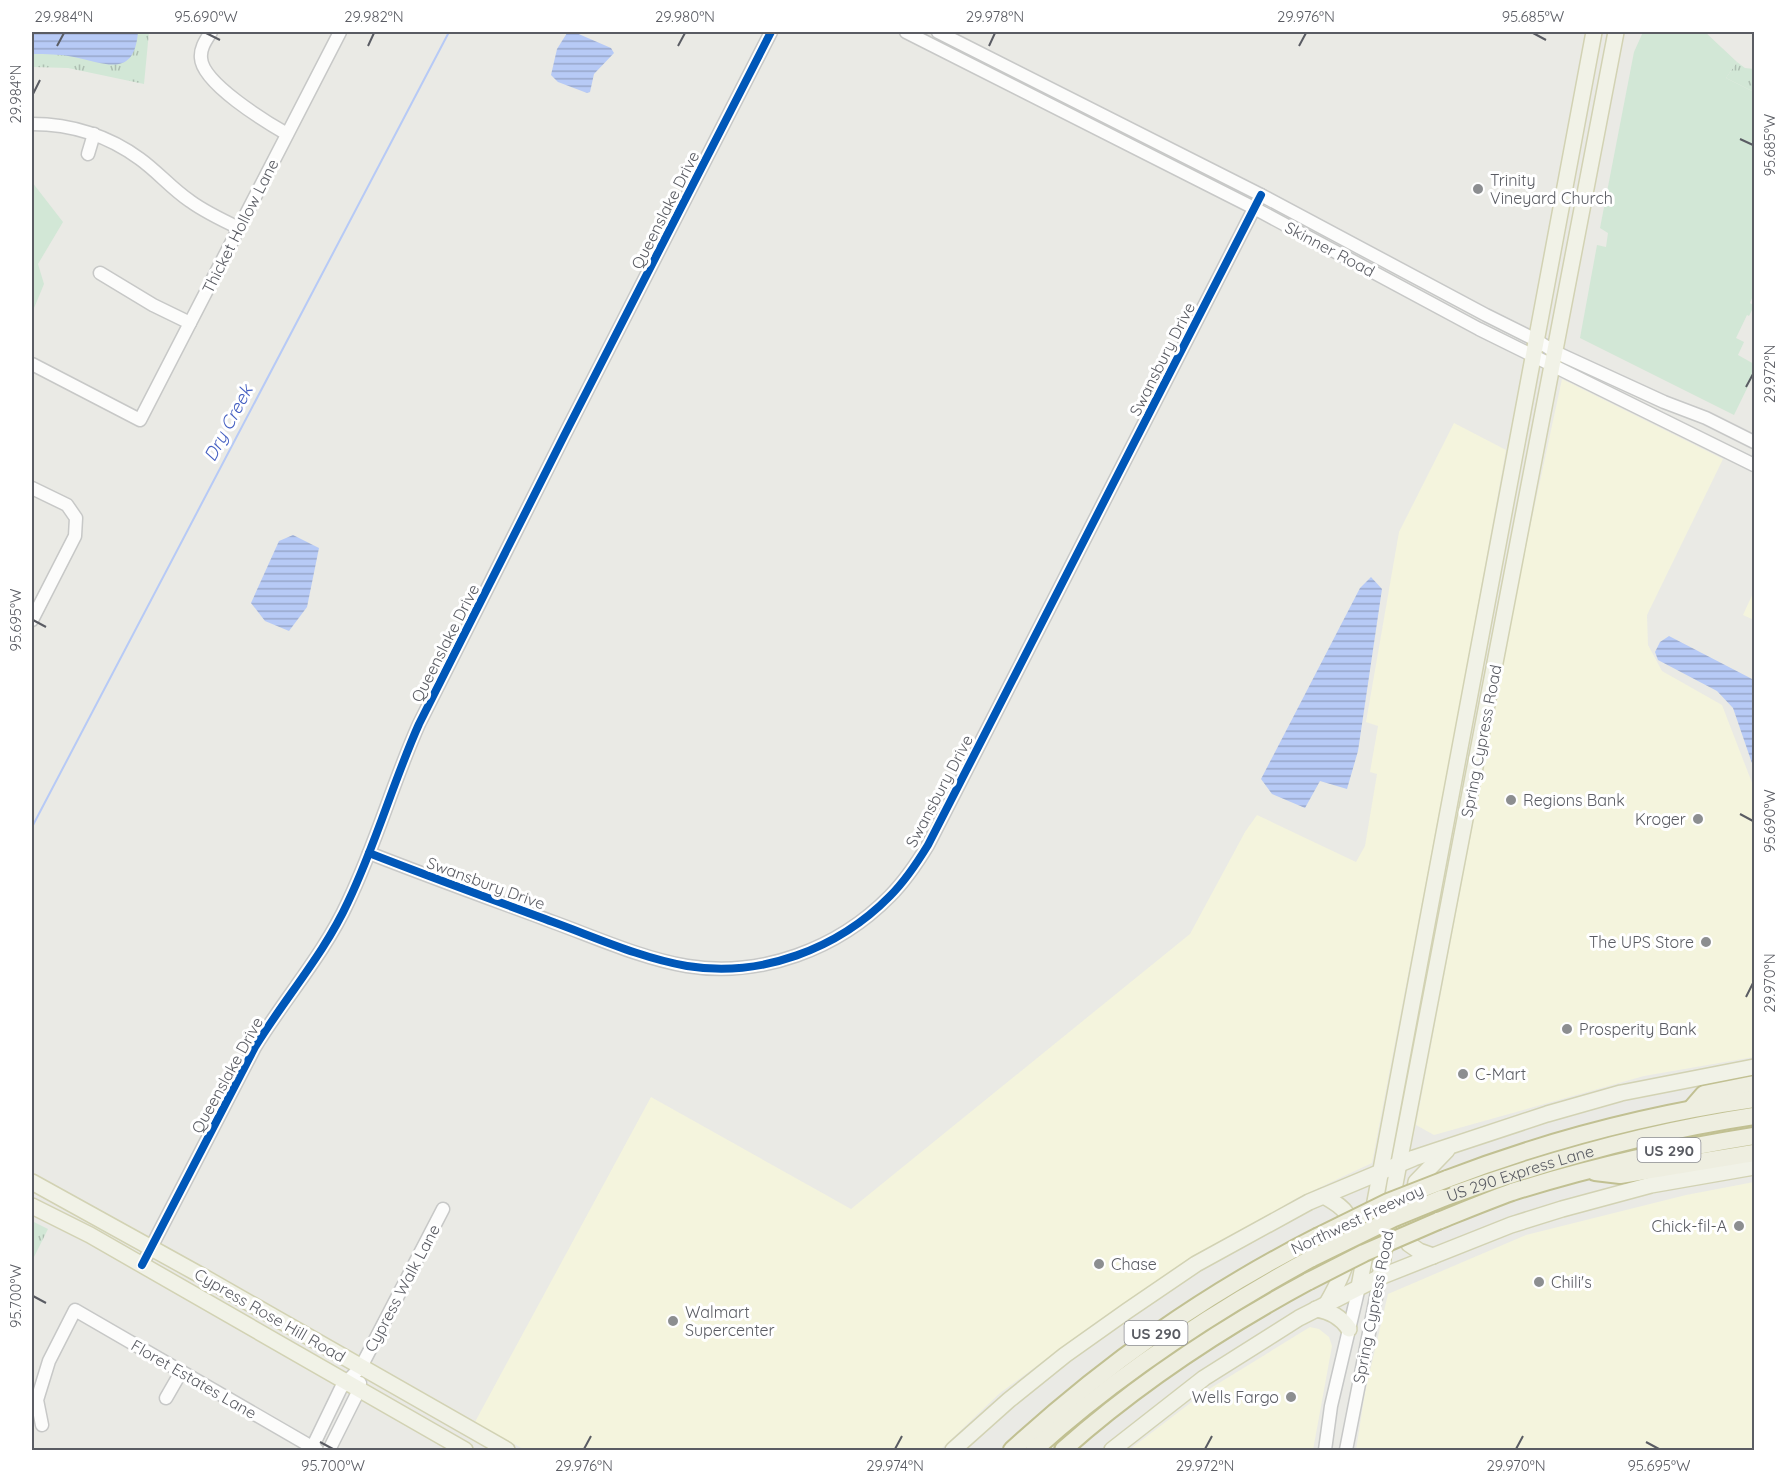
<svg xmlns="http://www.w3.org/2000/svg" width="1786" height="1482" viewBox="0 0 1786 1482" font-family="Quicksand,sans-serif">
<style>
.commercial{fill:#f4f4dd}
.grass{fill:url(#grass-tufts)}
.park{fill:#d2e7d6}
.water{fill:url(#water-rules)}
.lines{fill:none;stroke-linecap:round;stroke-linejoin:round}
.stream{stroke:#b7caf6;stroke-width:2}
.minor-casing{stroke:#c7c8c7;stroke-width:15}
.major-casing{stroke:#d2d2b3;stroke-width:18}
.highway-casing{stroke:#c1c092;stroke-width:20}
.minor{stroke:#fcfcfb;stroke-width:12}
.major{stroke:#f1f2e7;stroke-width:15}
.highway{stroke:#eeeee0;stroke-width:16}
.highway-bridge-casing{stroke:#c1c092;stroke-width:20;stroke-linecap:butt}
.highway-bridge{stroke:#eeeee0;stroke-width:16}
.cycleway-casing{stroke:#fff;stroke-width:11}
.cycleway{stroke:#0057b8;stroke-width:8}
.ticks{fill:none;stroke:#5a5c63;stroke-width:2}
.poi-dot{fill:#8c8e90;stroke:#fff;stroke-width:2}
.labels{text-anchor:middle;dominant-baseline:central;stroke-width:6;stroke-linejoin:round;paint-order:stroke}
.shield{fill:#fff;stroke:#8c8d92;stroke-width:1.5}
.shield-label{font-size:15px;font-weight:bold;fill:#5a5c63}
.poi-label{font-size:16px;fill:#5a5c63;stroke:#fff;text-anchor:start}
.street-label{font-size:16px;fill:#5a5c63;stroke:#fff}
.water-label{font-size:18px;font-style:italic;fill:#445fc1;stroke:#fff}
.neatline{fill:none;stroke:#5a5c63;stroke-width:2}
.ticks-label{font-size:15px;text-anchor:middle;fill:#5a5c63}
</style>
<defs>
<pattern id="grass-tufts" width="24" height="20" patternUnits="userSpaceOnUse" patternTransform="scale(1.5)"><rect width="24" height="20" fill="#d2e7d6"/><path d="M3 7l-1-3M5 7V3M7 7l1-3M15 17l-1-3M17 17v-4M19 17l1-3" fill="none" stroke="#adbeb1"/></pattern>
<pattern id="water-rules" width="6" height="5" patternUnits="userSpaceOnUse" patternTransform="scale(1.5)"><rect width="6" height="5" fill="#b7caf6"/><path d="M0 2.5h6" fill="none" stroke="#98a7cb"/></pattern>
</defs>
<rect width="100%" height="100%" fill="#eaeae5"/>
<g class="commercial">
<polygon points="1562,379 1723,459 1647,615 1648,645 1662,671 1722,705 1754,788 1754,1057 1644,1076 1434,1135 1416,1125 1522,565"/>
<polygon points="1454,423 1506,450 1458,713 1372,1163 1297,1198 1189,1260 1096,1322 1000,1393 940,1450 525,1450 475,1422 651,1097 851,1209 1190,934 1245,832 1257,815 1356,862 1365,846 1377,774 1370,772 1378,726 1366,722 1399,532"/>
<polygon points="1754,591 1754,620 1743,615"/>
<polygon points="1754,1182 1754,1450 1356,1450 1365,1392 1388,1294 1526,1235 1686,1195"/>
<polygon points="1310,1327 1319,1329 1329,1337 1332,1346 1313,1450 1129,1450 1206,1391"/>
</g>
<g class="grass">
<polygon points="32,32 149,32 144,84 68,68 32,67"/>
<polygon points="1737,62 1745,68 1754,69 1754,92 1726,78"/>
<polygon points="32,1221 48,1229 32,1261"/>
</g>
<g class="park">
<polygon points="1643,32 1705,32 1737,62 1726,78 1754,92 1754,293 1750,303 1754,306 1749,316 1747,315 1736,338 1744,342 1738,355 1754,364 1754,374 1734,415 1580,338 1597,245 1606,247 1608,233 1600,228 1634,52"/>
<polygon points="32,182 63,222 38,264 44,284 32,313"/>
</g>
<g class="water">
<path d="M32,32h106c-4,46 -31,32 -64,25 -14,-3 -28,-3 -42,-3z"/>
<polygon points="574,32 611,48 614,53 594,74 590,92 587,93 558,82 551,75 557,49 567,33"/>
<polygon points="293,535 319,548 307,607 289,631 265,621 251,603 279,541"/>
<polygon points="1371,577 1382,589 1358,751 1347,789 1320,781 1305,808 1272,794 1261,779 1360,588"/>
<polygon points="1669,636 1754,680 1754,769 1733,708 1717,691 1658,660 1655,652 1660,642"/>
</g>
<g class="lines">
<polyline class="stream" points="32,827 449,32"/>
<g class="minor-casing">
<g id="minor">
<path d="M211,32c-5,8 -11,16 -10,26 1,25 65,64 86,76"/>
<polyline points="906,32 1254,208 1479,329 1754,465"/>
<polyline points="938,32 1261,195 1486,315 1536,340 1555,352 1664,402 1706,418 1754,442"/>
<path d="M32,124c39,0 77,12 108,35 18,13 32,30 50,42 15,11 32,19 49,27"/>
<polyline points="88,154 94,134"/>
<polyline points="100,273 153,305 190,323"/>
<polyline points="32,364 140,420 340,32"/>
<polyline points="32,488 67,505 76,518 75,536 32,620"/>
<path d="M369,853c61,24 122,46 184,69 44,16 88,36 134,44 74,12 151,-17 203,-70 15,-15 27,-33 38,-51l333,-650"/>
<path d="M142,1265l113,-218c30,-49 69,-93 93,-145 28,-58 45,-120 71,-178l145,-288 207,-404"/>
<polyline points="166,1398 181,1372"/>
<polyline points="42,1425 37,1400 49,1361 75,1310 317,1450"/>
<polyline points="311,1450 341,1388 361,1367 443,1209"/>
<polyline points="329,1450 359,1390 360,1383"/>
<polyline points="1325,1450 1331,1406 1359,1287"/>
<polyline points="1346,1450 1380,1277"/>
</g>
</g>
<g class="major-casing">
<g id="major">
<polyline points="32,1182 202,1276 507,1450"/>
<path d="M1324,1196c7,4 18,10 22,17 15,26 -6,68 -20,92"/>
<polyline points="32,1206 90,1235 465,1450"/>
<polyline points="1433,1256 1419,1251 1409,1244 1406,1236 1416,1182 1447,1150"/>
<polyline points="1380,1277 1395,1184 1616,32"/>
<polyline points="1359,1287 1594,32"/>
<path d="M1316,1309c15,2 25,8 33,20"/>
<polyline points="953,1450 1009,1400 1065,1355 1127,1311 1196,1264 1309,1202 1414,1158 1547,1114 1621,1093 1754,1067"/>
<polyline points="1112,1450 1204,1378 1299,1318 1380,1277 1511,1225 1562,1209 1651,1185 1754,1167"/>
</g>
</g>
<g class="highway-casing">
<g id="highway">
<polyline points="1691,1109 1704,1094 1754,1084"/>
<polyline points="1595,1172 1620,1175 1754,1153"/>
<path d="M1447,1179c99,-38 202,-65 307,-80"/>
<path id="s1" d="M1443,1198c102,-37 204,-66 311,-82"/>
<path d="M1438,1221c25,-10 49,-20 74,-29 79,-25 160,-43 242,-56"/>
<path d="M1012,1450c94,-86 191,-155 305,-213"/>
<path d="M1034,1450c84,-76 179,-138 278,-192"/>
<path d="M1063,1450c74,-66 159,-122 246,-169"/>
</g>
</g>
<use href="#minor" class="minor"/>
<use href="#major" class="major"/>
<use href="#highway" class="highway"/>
<g class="highway-bridge-casing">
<g id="highway-bridge">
<polyline points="1317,1237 1388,1202 1447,1179"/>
<polyline points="1312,1258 1394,1218 1443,1198"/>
<polyline points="1309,1281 1364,1253 1438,1221"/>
</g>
</g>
<use href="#highway-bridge" class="highway-bridge"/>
<g class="cycleway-casing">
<g id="cycleway">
<path d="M369,853c61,24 122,46 184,69 44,16 88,36 134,44 74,12 151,-17 203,-70 15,-15 27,-33 38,-51l333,-650"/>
<path d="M142,1265l113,-218c30,-49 69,-93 93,-145 28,-58 45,-120 71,-178l145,-288 207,-404"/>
</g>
</g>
<use href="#cycleway" class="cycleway"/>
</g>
<path class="ticks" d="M206,33l14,7M1533,33l13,7M57,46l7,-13M368,46l6,-13M678,46l7,-13M989,46l6,-13M1299,46l7,-13M33,94l7,-14M1740,139l13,6M1746,387l7,-13M33,620l13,7M1740,814l13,7M1746,997l7,-14M33,1296l13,7M320,1442l13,7M1646,1442l13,7M584,1449l7,-13M895,1449l7,-13M1205,1449l7,-13M1516,1449l7,-13"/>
<g class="poi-dot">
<circle cx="1478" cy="189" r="6"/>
<circle cx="1511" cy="800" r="6"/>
<circle cx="1698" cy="819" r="6"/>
<circle cx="1706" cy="942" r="6"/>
<circle cx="1567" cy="1029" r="6"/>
<circle cx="1463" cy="1074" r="6"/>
<circle cx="1739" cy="1226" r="6"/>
<circle cx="1099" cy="1264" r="6"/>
<circle cx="1539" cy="1282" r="6"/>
<circle cx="673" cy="1321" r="6"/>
<circle cx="1291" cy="1397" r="6"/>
</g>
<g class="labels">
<g class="shield">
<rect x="1637.5" y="1138" width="63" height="24" rx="4.5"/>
<rect x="1124.5" y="1321" width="63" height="24" rx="4.5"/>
</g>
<g class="shield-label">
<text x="1669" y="1150">US 290</text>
<text x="1156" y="1333">US 290</text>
</g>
<g class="poi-label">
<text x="1490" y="180">Trinity<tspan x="1490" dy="18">Vineyard Church</tspan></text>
<text x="1523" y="800">Regions Bank</text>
<text x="1686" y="819" text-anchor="end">Kroger</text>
<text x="1694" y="942" text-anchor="end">The UPS Store</text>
<text x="1579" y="1029">Prosperity Bank</text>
<text x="1475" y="1074">C-Mart</text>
<text x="1727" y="1226" text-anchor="end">Chick-fil-A</text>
<text x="1111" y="1264">Chase</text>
<text x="1551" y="1282">Chili's</text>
<text x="685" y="1312">Walmart<tspan x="685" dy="18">Supercenter</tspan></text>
<text x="1279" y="1397" text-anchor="end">Wells Fargo</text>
</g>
<g class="street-label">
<text transform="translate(665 210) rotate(-63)">Queenslake Drive</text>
<text transform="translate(240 226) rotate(-63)">Thicket Hollow Lane</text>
<text transform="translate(1330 249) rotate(28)">Skinner Road</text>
<text transform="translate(1162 359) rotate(-63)">Swansbury Drive</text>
<text transform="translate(445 643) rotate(-63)">Queenslake Drive</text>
<text transform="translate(1481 741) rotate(-79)">Spring Cypress Road</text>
<text transform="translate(939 791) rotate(-62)">Swansbury Drive</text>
<text transform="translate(486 883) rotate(20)">Swansbury Drive</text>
<text transform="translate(227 1075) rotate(-61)">Queenslake Drive</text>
<text stroke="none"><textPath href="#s1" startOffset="81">US 290 Express Lane</textPath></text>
<text transform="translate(1357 1219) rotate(-25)">Northwest Freeway</text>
<text transform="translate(402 1288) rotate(-62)">Cypress Walk Lane</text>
<text transform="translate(1373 1307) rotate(-79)">Spring Cypress Road</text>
<text transform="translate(270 1315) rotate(30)">Cypress Rose Hill Road</text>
<text transform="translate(194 1379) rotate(30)">Floret Estates Lane</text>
</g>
<g class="water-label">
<text transform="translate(228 423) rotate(-62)">Dry Creek</text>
</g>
</g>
<rect width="1786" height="1482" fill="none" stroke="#ffffff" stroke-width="66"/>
<rect x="33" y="33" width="1720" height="1416" class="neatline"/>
<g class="ticks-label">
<text x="64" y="22">29.984°N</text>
<text x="206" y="22">95.690°W</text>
<text x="374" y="22">29.982°N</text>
<text x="685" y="22">29.980°N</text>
<text x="995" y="22">29.978°N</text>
<text x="1306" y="22">29.976°N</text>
<text x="1533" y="22">95.685°W</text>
<text transform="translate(16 94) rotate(-90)" y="5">29.984°N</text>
<text transform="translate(1770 145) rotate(-90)" y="5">95.685°W</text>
<text transform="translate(1770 374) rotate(-90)" y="5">29.972°N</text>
<text transform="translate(16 620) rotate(-90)" y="5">95.695°W</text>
<text transform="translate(1770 821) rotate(-90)" y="5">95.690°W</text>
<text transform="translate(1770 983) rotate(-90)" y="5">29.970°N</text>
<text transform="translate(16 1296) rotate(-90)" y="5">95.700°W</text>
<text x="333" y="1471">95.700°W</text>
<text x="584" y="1471">29.976°N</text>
<text x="895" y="1471">29.974°N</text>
<text x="1205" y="1471">29.972°N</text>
<text x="1516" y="1471">29.970°N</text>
<text x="1659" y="1471">95.695°W</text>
</g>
</svg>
